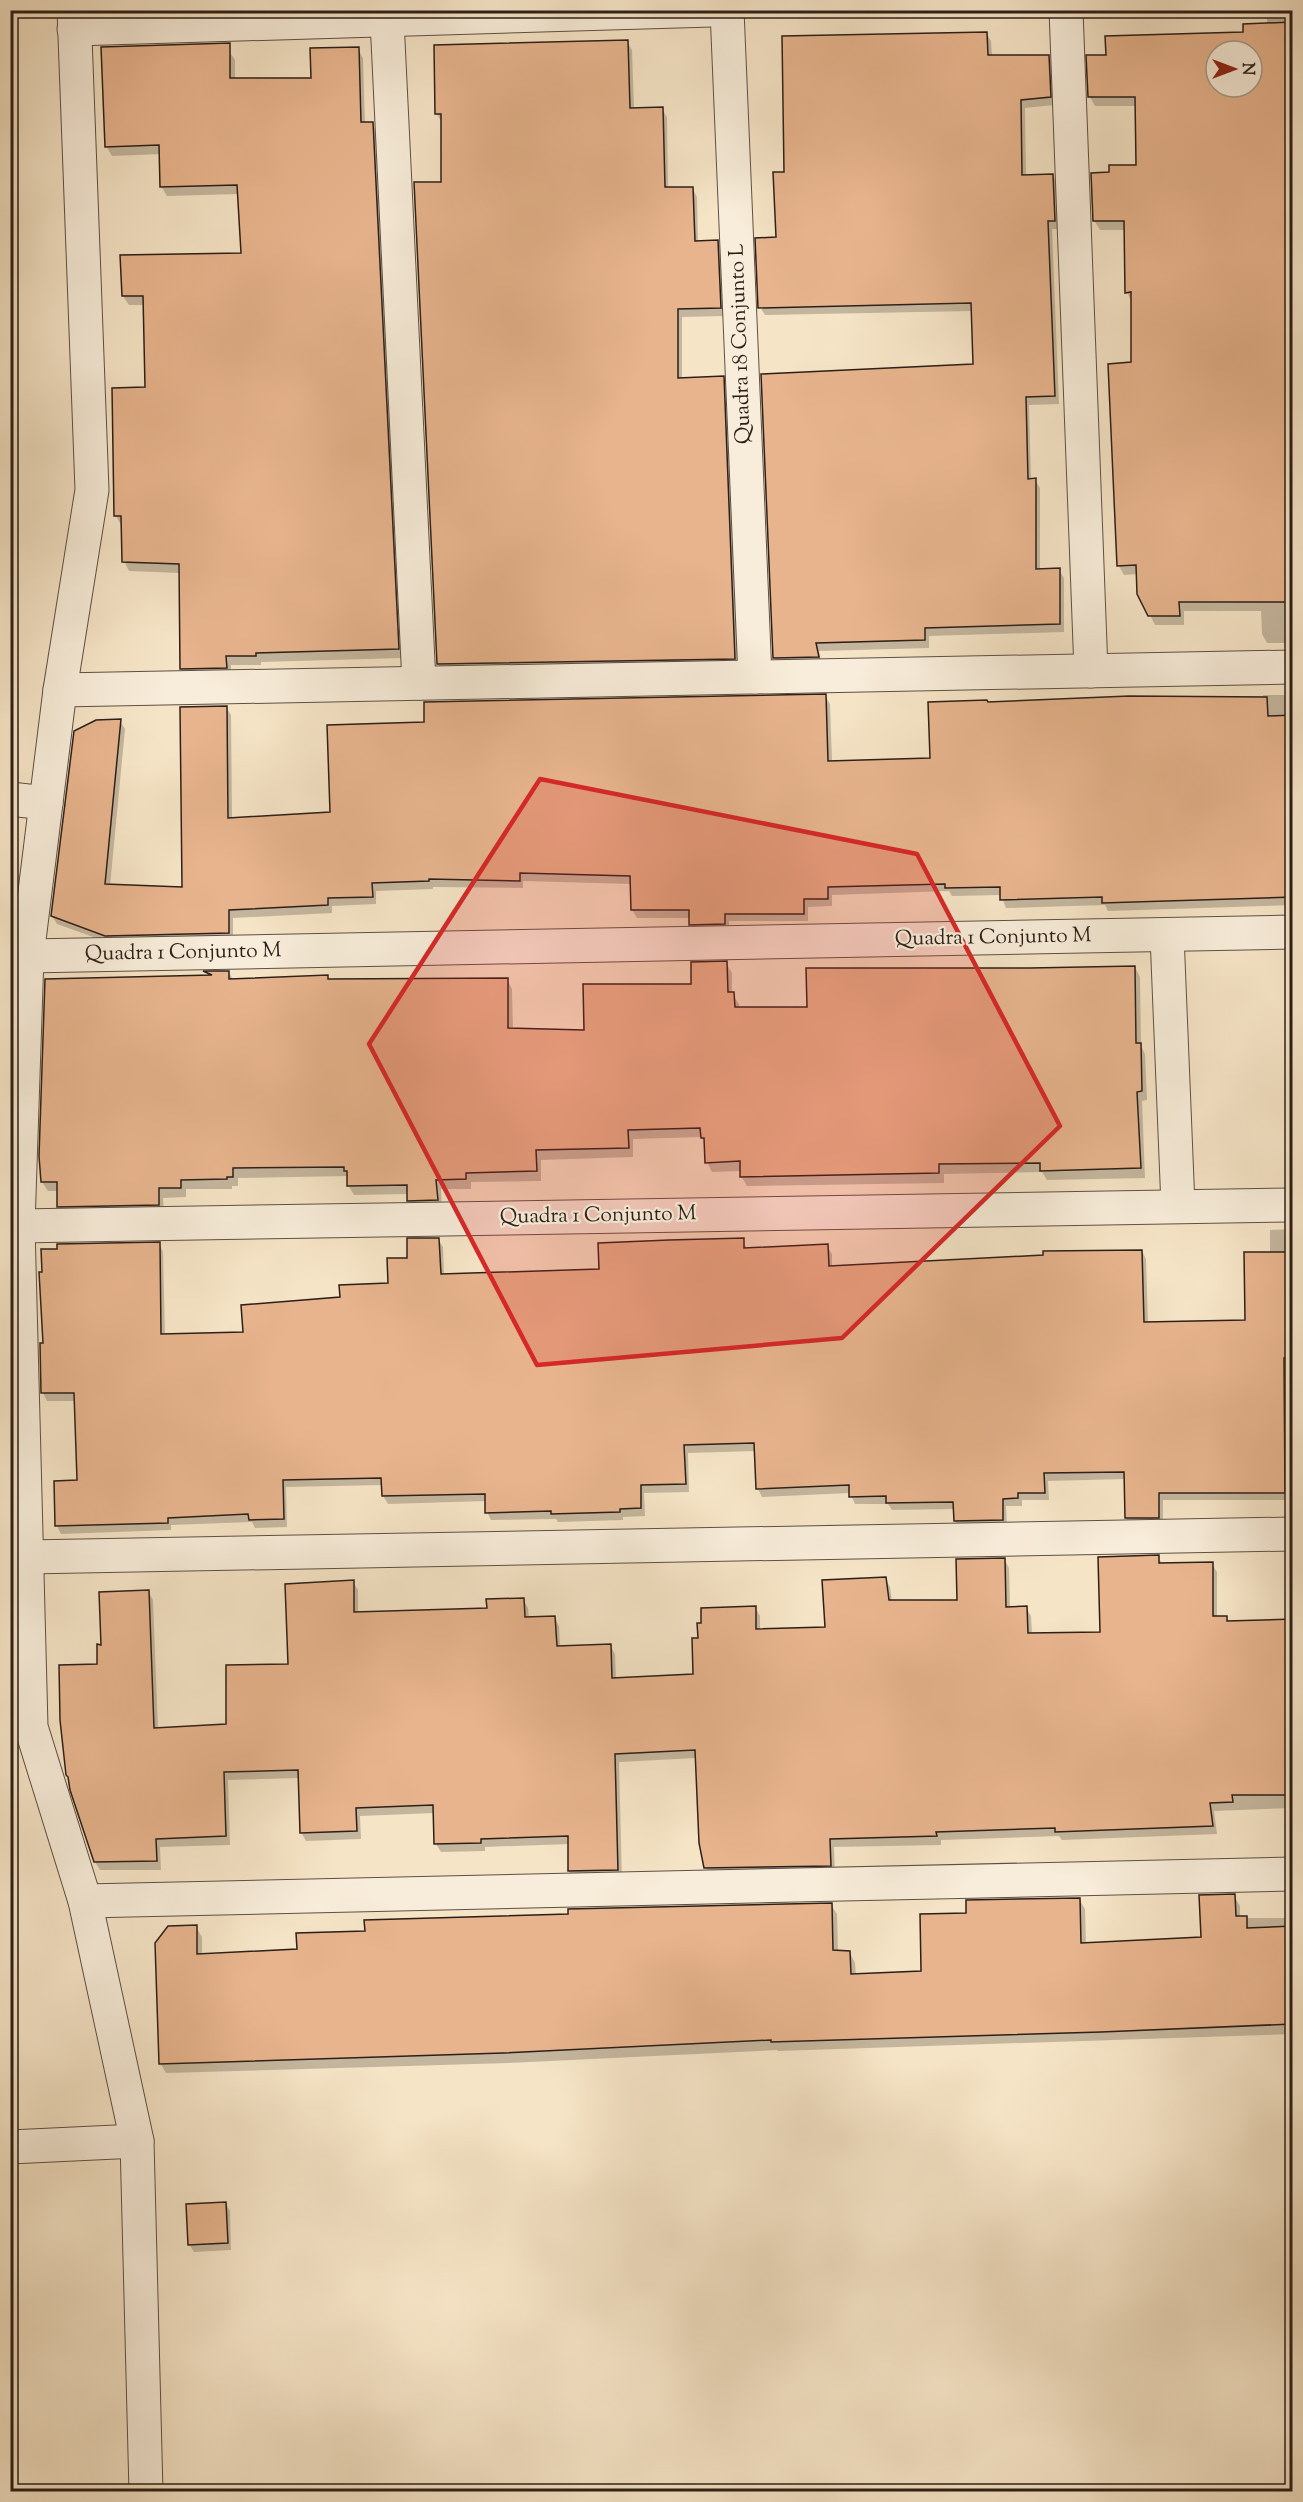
<svg xmlns="http://www.w3.org/2000/svg" width="1303" height="2502" viewBox="0 0 1303 2502" font-family="'Sorts Mill Goudy',serif">
<style>
.shadow{fill:#0003;fill-rule:evenodd}
.building{fill:#e7b48d;stroke:#2c1f19;stroke-width:1.5;fill-rule:evenodd}
.lines{fill:none;stroke-linecap:round;stroke-linejoin:round}
.minor-casing{stroke:#5e5044;stroke-width:35}
.minor{stroke:#f8edda;stroke-width:33}
.marked{fill:#d62828;fill-opacity:0.2;stroke:#d62828;stroke-width:4.5;stroke-linejoin:round}
.labels{text-anchor:middle;dominant-baseline:central;stroke-width:4.5;stroke-linejoin:round;paint-order:stroke}
.street-label{font-size:21px;fill:#2c1f19;stroke:#f8edda}
</style>
<rect width="100%" height="100%" fill="#f5e4c6"/>
<filter id="stains"><feTurbulence type="fractalNoise" baseFrequency=".00333" numOctaves="4"/><feColorMatrix values="0 0 0 0 .2 0 0 0 0 .09 0 0 0 0 .02 0 0 0 .5 -.17"/></filter>
<radialGradient id="worn" r=".72"><stop offset=".6" stop-color="#630" stop-opacity="0"/><stop offset="1" stop-color="#630" stop-opacity=".3"/></radialGradient>
<g class="shadow">
<path d="M1267,10h25v633h-25l-5,-9 -1,-23h-77v14h-29l-5,-10 -12,-41 -14,1 -5,-9 13,-203v-60l-5,-11 -1,-62h-26l-6,-10 17,-46 27,-8 -2,-60h-41l-5,-9 17,-41 138,-22 22,-9zM1216,51h36v36h-36z"/>
<polygon points="986,33 991,41 992,56 1048,56 1053,64 1054,105 1025,108 1026,176 1053,175 1057,184 1059,229 1052,229 1059,404 1029,405 1031,480 1035,480 1040,488 1040,570 1059,570 1064,578 1064,632 929,636 929,648 819,651 822,665 779,666 774,657 974,366 972,311 765,315 760,307 777,239 786,173"/>
<polygon points="627,42 632,50 634,109 662,109 667,117 668,188 692,188 697,197 698,242 717,241 722,250 725,316 682,317 682,379 723,377 727,385 739,666 443,672 438,664 442,183 441,121 436,113"/>
<polygon points="358,49 363,58 365,124 372,124 377,133 403,658 261,662 261,665 231,665 231,677 187,678 181,669 180,573 129,571 124,561 121,525 116,516 146,388 145,305 129,305 123,296 243,255 239,194 167,196 161,186 161,154 112,156 106,146 229,51 235,60 235,79 312,79"/>
<polygon points="1263,695 1292,695 1292,905 1108,911 1105,905 1006,908 1001,895 952,896 949,891 832,895 832,906 808,907 808,921 729,921 729,932 695,932 691,924 690,918 637,918 632,910 632,884 523,881 523,888 433,887 433,889 376,891 376,904 332,906 332,913 233,918 233,941 110,943 57,924 52,916 120,721 125,729 110,886 183,889 226,707 231,715 232,819 332,813 425,724 825,696 830,704 832,762 931,759 988,704 1263,698"/>
<polygon points="726,963 732,973 732,994 739,1004 739,1009 809,1009 1135,967 1140,977 1141,1046 1145,1054 1147,1100 1142,1101 1145,1178 1047,1180 1042,1172 944,1174 944,1183 747,1186 741,1176 741,1171 712,1172 707,1162 706,1144 702,1137 633,1139 633,1157 541,1160 541,1181 471,1182 471,1189 441,1189 442,1210 414,1210 408,1200 408,1194 354,1195 348,1185 348,1176 238,1178 238,1186 232,1186 232,1189 186,1189 186,1197 163,1198 164,1214 64,1216 58,1206 58,1191 48,1191 42,1182 208,976 206,973 229,972 233,980 327,977 330,981 507,979 512,989 513,1030 586,1032 693,986"/>
<polygon points="1292,1229 1292,1493 1289,1493 1289,1500 1163,1500 1163,1525 1131,1526 1126,1518 1125,1479 1048,1481 1049,1500 1022,1500 1022,1506 1006,1506 1007,1528 960,1529 955,1521 955,1509 892,1510 888,1504 855,1504 850,1493 762,1497 758,1489 756,1451 688,1453 689,1492 644,1493 645,1516 623,1517 623,1520 558,1522 556,1519 491,1520 487,1512 486,1501 388,1504 383,1496 383,1485 286,1487 287,1527 255,1528 252,1522 171,1525 171,1530 61,1534 57,1526 55,1483 79,1482 76,1401 47,1401 43,1393 159,1244 163,1252 165,1335 244,1333 341,1299 390,1284 408,1259 438,1239 443,1247 444,1275 600,1271 743,1240 747,1249 827,1246 832,1254 832,1267 1142,1251 1146,1259 1148,1324 1247,1321 1270,1254 1270,1230"/>
<polygon points="1158,1557 1163,1565 1212,1564 1217,1572 1217,1618 1227,1618 1229,1622 1292,1621 1292,1808 1214,1811 1217,1834 1062,1840 1059,1836 941,1840 941,1845 834,1847 835,1874 711,1877 706,1868 697,1758 619,1762 622,1879 574,1880 569,1871 569,1844 485,1847 485,1851 441,1852 436,1844 434,1813 360,1816 361,1839 306,1841 301,1832 300,1778 228,1780 230,1845 160,1847 161,1870 100,1870 95,1862 99,1666 103,1647 148,1591 153,1600 158,1729 227,1725 290,1666 353,1582 358,1590 358,1613 489,1609 523,1599 528,1608 529,1618 554,1617 559,1626 560,1647 610,1645 615,1654 616,1679 695,1675 699,1639 755,1607 760,1616 760,1630 826,1629 885,1578 890,1587 892,1602 959,1601 1004,1559 1009,1568 1010,1608 1026,1608 1031,1616 1032,1635 1102,1633"/>
<polygon points="1234,1896 1240,1906 1240,1918 1292,1918 1292,2034 778,2051 777,2050 509,2063 166,2073 160,2063 196,1927 202,1937 202,1955 298,1951 366,1932 831,1905 837,1914 838,1952 850,1953 855,1963 856,1976 923,1973 968,1914 1079,1899 1085,1909 1086,1944 1202,1938"/>
<polygon points="226,2204 230,2211 231,2250 194,2252 189,2244"/>
</g>
<g class="building">
<path d="M1293,22v580h-114l1,14h-32l-11,-22 -1,-29 -19,1 -9,-202 23,-2v-70l-6,1 -1,-72h-31l-2,-48 18,-1v-7h27l-1,-68h-47l-2,-42h20l-1,-19 138,-4v-8zM1216,51h36v36h-36z"/>
<polygon points="987,32 988,55 1049,55 1051,97 1021,100 1022,175 1053,174 1055,221 1048,221 1055,396 1026,397 1028,479 1036,478 1036,569 1060,568 1060,624 925,628 925,640 816,643 819,657 773,658 761,374 973,364 971,303 758,308 755,238 776,237 773,172 784,172 782,36"/>
<polygon points="628,40 630,108 663,107 665,187 693,187 695,241 718,240 721,308 678,309 678,378 724,376 735,659 437,664 414,182 441,182 441,114 435,114 434,45"/>
<polygon points="230,43 230,78 311,78 310,48 359,47 361,122 373,122 399,649 256,653 256,656 226,656 227,668 180,669 179,564 122,562 121,516 114,516 112,388 145,387 143,296 122,296 120,255 241,253 237,185 160,187 159,145 105,147 101,47"/>
<polygon points="826,694 828,761 930,758 928,702 987,700 988,702 1129,696 1267,697 1268,716 1293,715 1293,897 1102,903 1102,897 1000,900 1000,887 945,888 945,884 828,887 828,899 804,899 804,914 725,914 725,924 689,925 689,910 631,910 630,876 520,873 520,881 429,879 429,881 372,883 373,897 328,898 328,905 229,910 229,933 105,936 51,916 74,731 96,720 121,719 105,884 182,887 180,707 227,706 228,818 330,812 327,725 424,722 424,702"/>
<polygon points="727,961 728,992 734,992 735,1007 807,1007 806,968 1030,968 1135,966 1136,1043 1141,1043 1142,1091 1137,1092 1141,1168 1040,1171 1040,1163 939,1164 939,1173 740,1177 740,1161 705,1163 704,1138 701,1138 700,1128 628,1130 629,1148 536,1150 537,1171 466,1173 466,1179 436,1180 438,1200 407,1201 407,1185 347,1186 347,1171 344,1171 344,1167 233,1168 233,1177 227,1177 227,1179 181,1180 181,1188 159,1188 159,1205 57,1207 57,1182 41,1182 39,1156 45,979 212,975 203,971 229,971 229,979 328,975 328,979 508,978 508,1028 584,1030 583,984 691,984 691,962"/>
<polygon points="407,1238 439,1238 441,1274 599,1269 598,1243 669,1240 744,1238 744,1248 828,1244 829,1266 1043,1255 1043,1251 1142,1250 1144,1322 1245,1320 1244,1252 1290,1252 1289,1356 1284,1358 1285,1493 1159,1493 1159,1518 1125,1518 1124,1472 1044,1473 1045,1493 1018,1493 1018,1498 1003,1499 1003,1520 954,1521 953,1502 886,1503 886,1496 849,1497 849,1485 756,1489 754,1443 684,1445 686,1484 641,1485 641,1508 620,1509 620,1512 551,1514 551,1511 485,1513 485,1494 382,1496 381,1478 283,1480 284,1519 249,1520 248,1514 168,1518 168,1523 55,1526 54,1481 77,1480 74,1393 41,1393 40,1343 43,1343 39,1272 42,1272 41,1249 57,1249 57,1244 160,1242 161,1334 243,1332 241,1305 340,1297 339,1285 388,1283 387,1258 407,1258"/>
<polygon points="1159,1555 1159,1563 1213,1562 1213,1616 1227,1616 1227,1621 1293,1619 1293,1795 1232,1795 1233,1802 1210,1803 1213,1826 1055,1832 1055,1828 936,1832 937,1836 830,1839 831,1866 704,1868 699,1843 695,1750 615,1754 618,1870 568,1871 568,1836 481,1839 481,1843 434,1844 433,1805 356,1808 357,1831 300,1833 298,1770 224,1772 226,1836 156,1839 157,1861 94,1862 70,1790 68,1777 66,1775 60,1720 59,1665 97,1664 97,1644 101,1645 99,1592 149,1590 154,1728 226,1724 226,1665 288,1664 285,1584 354,1580 354,1612 487,1608 486,1599 524,1598 525,1617 555,1616 557,1646 611,1644 612,1678 693,1674 692,1638 698,1638 697,1623 701,1623 701,1608 756,1606 756,1629 825,1627 822,1580 886,1577 889,1600 957,1600 956,1559 1005,1558 1006,1607 1027,1606 1028,1633 1100,1632 1098,1557"/>
<polygon points="1235,1894 1236,1916 1247,1916 1247,1928 1293,1926 1293,2024 1101,2032 771,2042 771,2040 503,2053 159,2064 155,1943 168,1926 197,1925 197,1954 297,1949 296,1933 365,1931 364,1920 568,1914 568,1909 832,1903 833,1950 850,1951 851,1974 921,1971 920,1914 966,1913 966,1900 1080,1898 1081,1943 1201,1937 1199,1895"/>
<polygon points="226,2202 228,2243 188,2245 186,2204"/>
</g>
<g class="lines">
<g class="minor-casing">
<g id="minor">
<polyline points="74,10 92,490 60,690 27,956 18,1226 31,1727 85,1901 137,2141 146,2492"/>
<polyline points="727,10 755,677"/>
<polyline points="1066,10 1091,671"/>
<polyline points="387,20 419,683"/>
<polyline points="74,29 712,10"/>
<polyline points="60,690 1292,667"/>
<polyline points="10,799 46,803"/>
<polyline points="1167,935 1178,1206"/>
<polyline points="27,956 1292,932"/>
<polyline points="18,1226 1292,1205"/>
<polyline points="27,1557 1292,1534"/>
<polyline points="85,1901 1292,1874"/>
<polyline points="10,2147 137,2141"/>
</g>
</g>
<use href="#minor" class="minor"/>
</g>
<path class="marked" d="M540,779l377,75 143,272 -218,212 -305,27 -168,-321z"/>
<g class="labels">
<g class="street-label">
<text transform="translate(741 344) rotate(-92)">Quadra 18 Conjunto L</text>
<text transform="translate(993 938) rotate(-1)">Quadra 1 Conjunto M</text>
<text transform="translate(183 953) rotate(-1)">Quadra 1 Conjunto M</text>
<text transform="translate(598 1216) rotate(-1)">Quadra 1 Conjunto M</text>
</g>
</g>
<rect width="1303" height="2502" fill="none" stroke="#f5e4c6" stroke-width="36"/>
<rect x="12" y="12" width="1279" height="2478" fill="none" stroke="#2c1f19" stroke-width="3"/>
<rect x="18" y="18" width="1267" height="2466" fill="none" stroke="#2c1f19" stroke-width="1.5"/>
<g transform="translate(1234 69) rotate(90)"><circle r="28" fill="#f8edda" stroke="#a69b8d" stroke-width="1.5"/>
<path d="M0-4.5L10 22L0 15L-10 22Z" fill="#8f2418"/>
<text y="-9" font-size="16" font-weight="bold" text-anchor="middle" fill="#2c1f19">N</text>
</g>
<rect width="100%" height="100%" filter="url(#stains)"/>
<rect width="100%" height="100%" fill="url(#worn)"/>
</svg>
